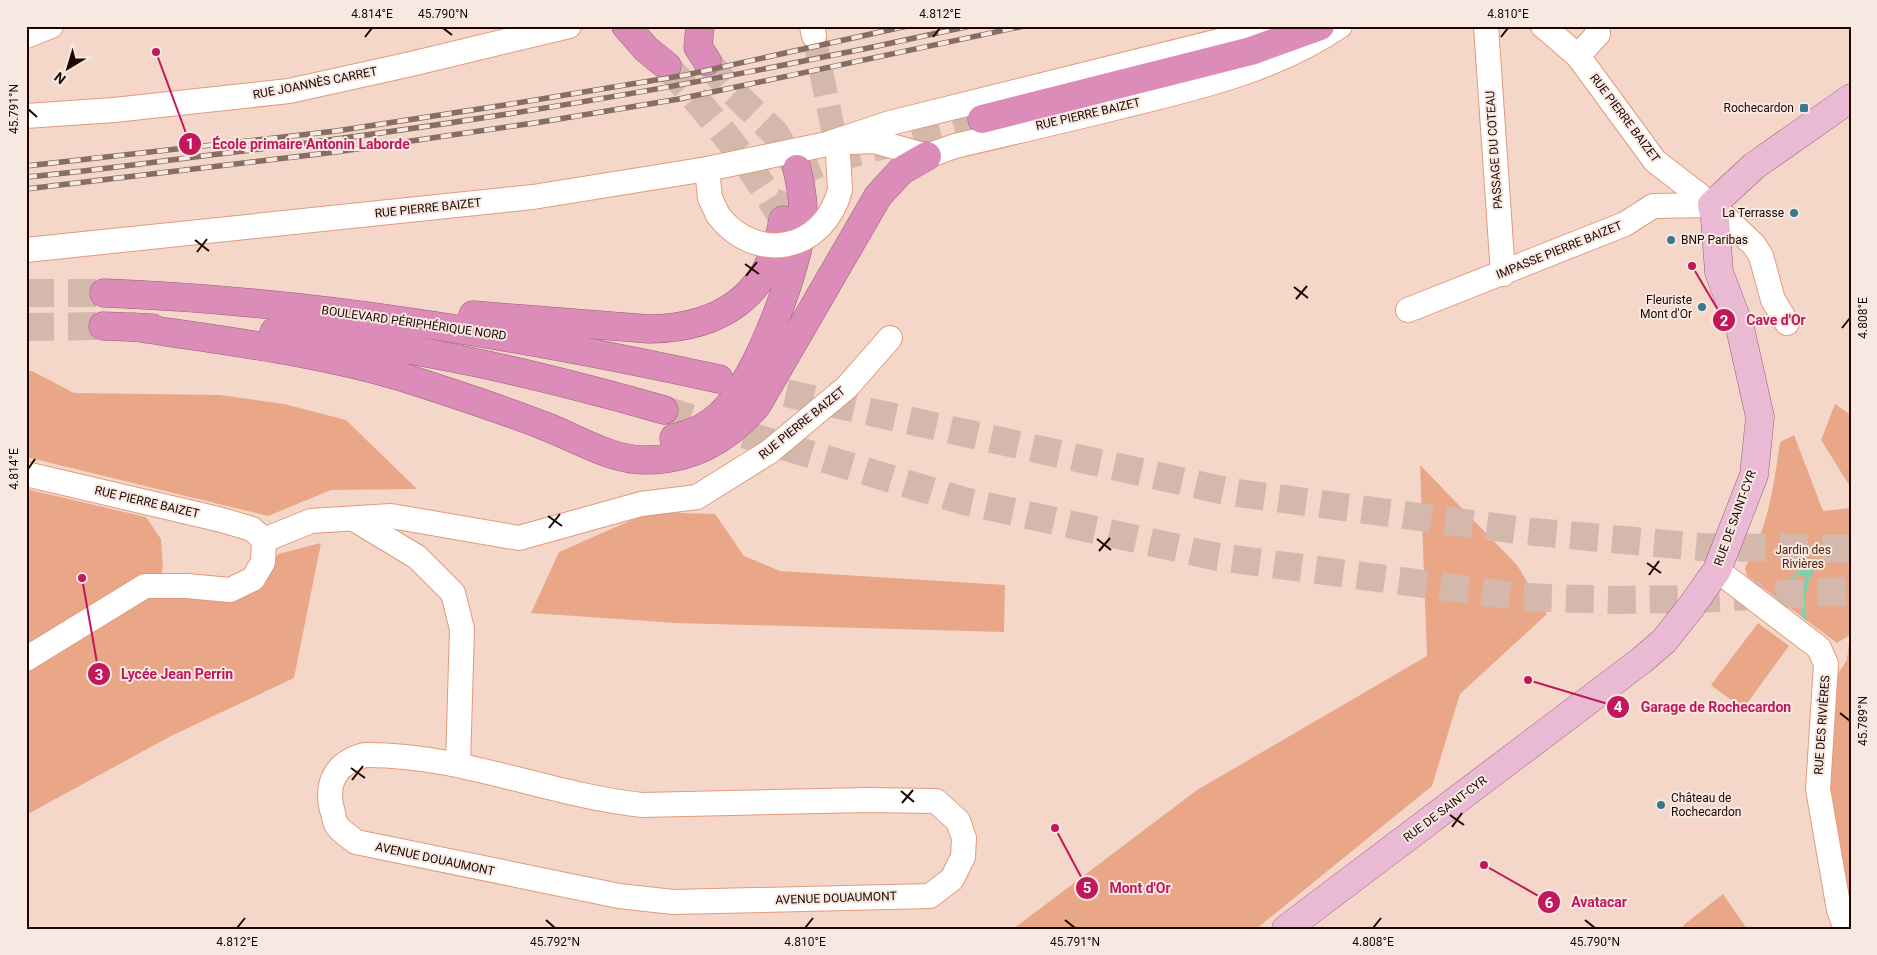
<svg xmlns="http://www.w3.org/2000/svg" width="1877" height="955" viewBox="0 0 1877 955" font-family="Roboto,sans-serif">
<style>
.green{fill:#eaa788}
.water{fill:#7ed1af}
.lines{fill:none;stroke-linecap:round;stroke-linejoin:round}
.minor-tunnel{stroke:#d5b8ac;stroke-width:24;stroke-dasharray:24 12;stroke-linecap:butt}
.highway-tunnel{stroke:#d5b8ac;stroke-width:28;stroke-dasharray:28 14;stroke-linecap:butt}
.minor-casing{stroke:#e09b7b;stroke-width:26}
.major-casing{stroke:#9a5d78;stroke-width:29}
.highway-casing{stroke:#9a5d78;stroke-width:29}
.minor{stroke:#fff;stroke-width:24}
.major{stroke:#eabad4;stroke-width:28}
.highway{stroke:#dc8cb8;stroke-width:28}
.rail-casing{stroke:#886d63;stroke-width:5.5}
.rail{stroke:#f7e8e1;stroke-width:4;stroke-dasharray:11;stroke-linecap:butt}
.minor-bridge-casing{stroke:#e09b7b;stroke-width:26;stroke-linecap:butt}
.minor-bridge{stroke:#fff;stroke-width:24}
.ticks{fill:none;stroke:#1e0600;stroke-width:2}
.poi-dot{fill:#3b778e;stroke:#f7e8e1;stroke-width:2}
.labels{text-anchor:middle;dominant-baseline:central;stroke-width:4;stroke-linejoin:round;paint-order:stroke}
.street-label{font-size:12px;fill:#1e0600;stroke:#f7e8e1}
.poi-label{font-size:12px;fill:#1e0600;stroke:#f7e8e1;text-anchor:end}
.park-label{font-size:12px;fill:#51240d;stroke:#f7e8e1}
.leader{fill:none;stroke:#c2185b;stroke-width:2}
.callout-dot{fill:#c2185b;stroke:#f7e8e1;stroke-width:2}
.mark-label{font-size:15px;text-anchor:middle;font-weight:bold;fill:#fff}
.callout-label{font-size:14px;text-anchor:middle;font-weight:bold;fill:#c2185b;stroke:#f7e8e1;stroke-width:4;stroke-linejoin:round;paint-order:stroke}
.neatline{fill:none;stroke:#1e0600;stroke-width:2}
.ticks-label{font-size:12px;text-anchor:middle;fill:#1e0600}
</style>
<rect width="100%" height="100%" fill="#f5d7ca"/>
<g class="green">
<polygon points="26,371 32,371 74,393 220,395 284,404 346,420 417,489 331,490 268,516 26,457"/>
<polygon points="1835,404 1851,415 1851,488 1821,440"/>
<path d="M1794,435l29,76 28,-3v406l-20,-97v-133l16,-24 3,-25 -13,8 -90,-67 -2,-8c24,-44 28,-78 35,-126z"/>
<polygon points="1420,465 1517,565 1547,614 1460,694 1432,786 1256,929 1013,929 1197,790 1427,656"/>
<polygon points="26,489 146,517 161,539 163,567 157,594 229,602 258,588 278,554 321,543 294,678 171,736 26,815"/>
<polygon points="650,512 715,514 744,556 780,571 1005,585 1004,632 676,623 531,613 559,552"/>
<polygon points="1758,623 1789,646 1743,709 1711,685"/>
<polygon points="1723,894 1747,929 1681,929 1685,924"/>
</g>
<path class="water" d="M1812,558l4,1 3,5c-13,13 -16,40 -12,57l-5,-4 -1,-4 4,-37h-8l-20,22 -4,-3z"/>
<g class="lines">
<polyline class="minor-tunnel" points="814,36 838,154"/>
<g class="highway-tunnel">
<polyline points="707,61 730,89 775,133 797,169"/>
<path d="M667,66c43,49 84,97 116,154"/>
<polyline points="783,220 794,186 808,168 832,159 982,119"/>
<polyline points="26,293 104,293"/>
<polyline points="26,327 103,326"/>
<polyline points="745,384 1230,492 1525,531 1700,547 1851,549"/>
<polyline points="664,410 964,501 1218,557 1523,597 1615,600 1698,599 1851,591"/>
</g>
<g class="minor-casing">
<g id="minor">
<polyline points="812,26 814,36"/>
<polyline points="1486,26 1503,274"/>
<polyline points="1543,26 1578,56 1655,161 1712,205 1754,245 1761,256 1773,300 1787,323"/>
<polyline points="26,36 51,26"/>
<polyline points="1578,56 1598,34 1597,26"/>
<polyline points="26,116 114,110 289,91 411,64 569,26"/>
<path d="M851,142l23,-1 53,15 28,-10c56,-13 112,-26 168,-40 74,-18 152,-36 217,-80"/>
<polyline points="838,154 840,190"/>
<polyline points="707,169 710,198 718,215"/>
<polyline points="26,250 533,197 707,169 827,144 890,123 1279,26"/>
<polyline points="1408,310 1625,224 1653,206 1712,205"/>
<polyline points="26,474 222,520 252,529 264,540"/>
<polyline points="354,519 417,557 453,593 462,629 458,764"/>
<polyline points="264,540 311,521 391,516 519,538 641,504 697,497 769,452 847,387 890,338"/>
<polyline points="1717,570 1819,648 1826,664 1818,789 1839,910 1846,929"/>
<polyline points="26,659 145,586 187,586 230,590 253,579 263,562 264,540"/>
<path d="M365,755c95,-1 183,40 277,50l224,-5 70,1 22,20 6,17 -1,19 -11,22 -22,17 -257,6 -54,-6 -263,-54c-6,-5 -13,-9 -18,-15 -3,-3 -4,-9 -5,-14 -9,-29 3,-51 32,-58z"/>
</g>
</g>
<g class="major-casing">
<polyline id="major" points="1286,929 1642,660 1664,641 1691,607 1717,570 1754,475 1760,417 1740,328 1719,272 1715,219 1712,205 1754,166 1851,98"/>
</g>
<g class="highway-casing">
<g id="highway">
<polyline points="626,26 646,49 667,66"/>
<polyline points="700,26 698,47 707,61"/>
<polyline points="982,119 1251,51 1320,26"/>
<path d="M104,293c208,8 412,42 615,86"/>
<path d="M473,315l176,14c73,-1 121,-34 134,-109"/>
<polyline points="103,326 152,328"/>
<path d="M134,327c89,14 181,24 268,50 47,15 94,30 140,48 33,12 67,35 103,35 47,0 82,-20 112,-55l121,-209 23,-25 26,-15"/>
<path d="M274,332c136,12 260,41 390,78"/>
<path d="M674,438c18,-4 34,-11 47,-24 36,-33 78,-148 82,-196 1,-17 -2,-32 -6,-49"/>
</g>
</g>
<use href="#minor" class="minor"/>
<use href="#major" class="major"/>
<use href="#highway" class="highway"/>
<g class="rail-casing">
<g id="rail">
<polyline points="26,166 336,131 505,105 686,75 907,26"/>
<path d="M26,177c67,-6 134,-16 201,-24 249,-30 497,-72 743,-127"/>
<polyline points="26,189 336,152 541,122 679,99 1024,26"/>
</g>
</g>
<use href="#rail" class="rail"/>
<g class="minor-bridge-casing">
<path id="minor-bridge" d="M718,215c38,50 106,36 122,-25"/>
</g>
<use href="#minor-bridge" class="minor-bridge"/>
</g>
<path class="ticks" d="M443,28l9,7M365,37l7,-9M933,37l7,-9M1501,37l7,-9M28,109l9,8M195,240l14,11M197,252l10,-13M745,264l14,10M746,276l11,-14M1294,287l14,11M1296,299l11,-13M1842,328l8,-10M28,469l7,-10M548,516l14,10M549,528l11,-14M1097,539l14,11M1099,551l11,-13M1647,563l14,10M1649,575l10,-14M1840,713l10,8M351,768l14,10M352,780l11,-14M901,791l13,11M902,803l11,-13M1450,815l14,10M1452,827l10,-14M546,920l9,8M1065,920l10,8M1585,920l10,8M237,928l8,-10M805,928l8,-10M1373,928l8,-10"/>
<g class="poi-dot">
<rect x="1799" y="103" width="10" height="10" rx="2.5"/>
<circle cx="1794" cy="213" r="5"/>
<circle cx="1671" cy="240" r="5"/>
<circle cx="1702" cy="307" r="5"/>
<circle cx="1661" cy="805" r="5"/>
</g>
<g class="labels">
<g class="street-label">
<text transform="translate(315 83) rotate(-11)">RUE JOANNÈS CARRET</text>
<text transform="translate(1088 114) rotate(-13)">RUE PIERRE BAIZET</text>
<text transform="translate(1625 118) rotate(53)">RUE PIERRE BAIZET</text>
<text transform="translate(1494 150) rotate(-94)">PASSAGE DU COTEAU</text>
<text transform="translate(428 208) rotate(-6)">RUE PIERRE BAIZET</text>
<text transform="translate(1559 250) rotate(-22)">IMPASSE PIERRE BAIZET</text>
<text transform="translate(414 323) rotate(8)">BOULEVARD PÉRIPHÉRIQUE NORD</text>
<text transform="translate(802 423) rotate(-39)">RUE PIERRE BAIZET</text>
<text transform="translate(147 502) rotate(13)">RUE PIERRE BAIZET</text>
<text transform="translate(1735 518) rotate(-70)">RUE DE SAINT-CYR</text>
<text transform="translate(1822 725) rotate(-86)">RUE DES RIVIÈRES</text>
<text transform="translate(1445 809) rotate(-37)">RUE DE SAINT-CYR</text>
<text transform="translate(435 859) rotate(12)">AVENUE DOUAUMONT</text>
<text transform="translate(836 898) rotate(-2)">AVENUE DOUAUMONT</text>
</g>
<g class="poi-label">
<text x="1794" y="108">Rochecardon</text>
<text x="1784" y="213">La Terrasse</text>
<text x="1681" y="240" text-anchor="start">BNP Paribas</text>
<text x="1692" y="300">Fleuriste<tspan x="1692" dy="14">Mont d'Or</tspan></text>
<text x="1671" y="798" text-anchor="start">Château de<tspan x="1671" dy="14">Rochecardon</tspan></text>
</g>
<g class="park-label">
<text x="1803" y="550">Jardin des<tspan x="1803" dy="14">Rivières</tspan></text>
</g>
</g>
<path class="leader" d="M156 52L190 144M1692 266L1724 320M82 578L99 674M1528 680L1618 707M1055 828L1087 888M1484 865L1549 902"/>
<g class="callout-dot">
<circle cx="156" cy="52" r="5"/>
<circle cx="1692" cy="266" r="5"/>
<circle cx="82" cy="578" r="5"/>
<circle cx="1528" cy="680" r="5"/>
<circle cx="1055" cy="828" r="5"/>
<circle cx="1484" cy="865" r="5"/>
<circle cx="190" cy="144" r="12"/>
<circle cx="1724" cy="320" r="12"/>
<circle cx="99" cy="674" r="12"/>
<circle cx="1618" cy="707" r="12"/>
<circle cx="1087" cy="888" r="12"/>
<circle cx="1549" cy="902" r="12"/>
</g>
<g class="mark-label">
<text x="190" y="149">1</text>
<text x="1724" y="326">2</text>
<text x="99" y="680">3</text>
<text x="1618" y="712">4</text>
<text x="1087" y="893">5</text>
<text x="1549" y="908">6</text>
</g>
<g class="callout-label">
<text x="311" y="149">École primaire Antonin Laborde</text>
<text x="1776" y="325">Cave d'Or</text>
<text x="177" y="679">Lycée Jean Perrin</text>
<text x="1716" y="712">Garage de Rochecardon</text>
<text x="1140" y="893">Mont d'Or</text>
<text x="1599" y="907">Avatacar</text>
</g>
<rect width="1877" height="955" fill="none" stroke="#f7e8e1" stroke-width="55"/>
<g transform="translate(68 68) rotate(218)" stroke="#f7e8e1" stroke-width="4" paint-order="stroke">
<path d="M0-4L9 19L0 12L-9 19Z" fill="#1e0600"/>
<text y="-8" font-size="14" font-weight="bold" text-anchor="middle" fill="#1e0600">N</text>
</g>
<rect x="28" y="28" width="1822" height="900" class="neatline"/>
<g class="ticks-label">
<text x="372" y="18">4.814°E</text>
<text x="443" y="18">45.790°N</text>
<text x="940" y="18">4.812°E</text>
<text x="1508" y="18">4.810°E</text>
<text transform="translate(14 109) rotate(-90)" y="4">45.791°N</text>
<text transform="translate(1863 318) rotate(-90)" y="4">4.808°E</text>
<text transform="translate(14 469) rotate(-90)" y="4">4.814°E</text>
<text transform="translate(1863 721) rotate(-90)" y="4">45.789°N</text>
<text x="237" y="946">4.812°E</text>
<text x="555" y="946">45.792°N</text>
<text x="805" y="946">4.810°E</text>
<text x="1075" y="946">45.791°N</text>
<text x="1373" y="946">4.808°E</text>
<text x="1595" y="946">45.790°N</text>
</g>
</svg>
